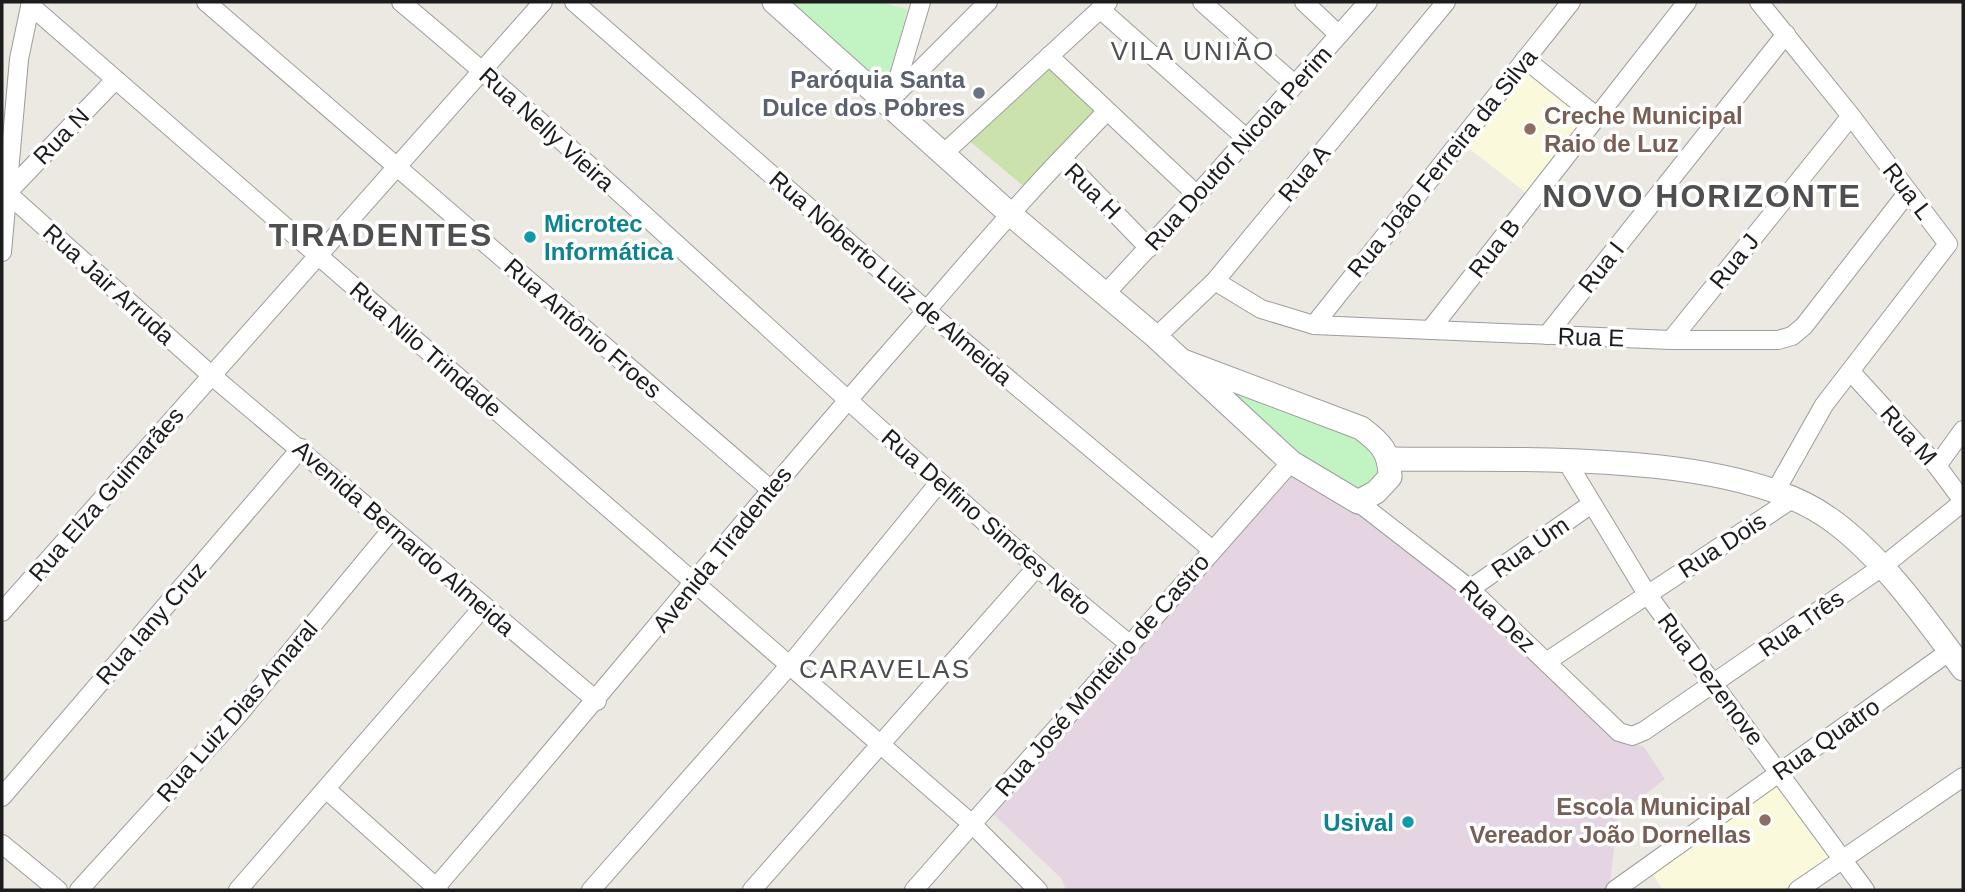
<svg xmlns="http://www.w3.org/2000/svg" width="1965" height="892" viewBox="0 0 1965 892" font-family="Helvetica,sans-serif">
<style>
.industrial{fill:#e5d5e3}
.education{fill:#fbf9dc}
.grass{fill:#cbe2ac}
.park{fill:#c2f3c2}
.lines{fill:none;stroke-linecap:round;stroke-linejoin:round}
.minor-casing{stroke:#9d9d9d;stroke-width:20}
.tertiary-casing{stroke:#9d9d9d;stroke-width:25}
.minor{stroke:#fff;stroke-width:18}
.tertiary{stroke:#fff;stroke-width:23}
.worship-dot{fill:#6b7280;stroke:#fff;stroke-width:2.5}
.education-dot{fill:#8d6e63;stroke:#fff;stroke-width:2.5}
.culture-dot{fill:#0f9aa8;stroke:#fff;stroke-width:2.5}
.labels{text-anchor:middle;dominant-baseline:central;stroke-width:7;stroke-linejoin:round;paint-order:stroke}
.worship-label{font-size:24px;font-weight:bold;fill:#5b616d;stroke:#fff;text-anchor:end}
.education-label{font-size:24px;font-weight:bold;fill:#785e54;stroke:#fff;text-anchor:start}
.street-label{font-size:24px;fill:#1c1c1c;stroke:#fff}
.culture-label{font-size:24px;font-weight:bold;fill:#0d838f;stroke:#fff;text-anchor:start}
.neighbourhood-label{font-size:26px;letter-spacing:2px;fill:#4f4f4f;stroke:#fff}
.district-label{font-size:32px;font-weight:bold;letter-spacing:2px;fill:#4f4f4f;stroke:#fff}
</style>
<rect width="100%" height="100%" fill="#ece8e2"/>
<polygon class="industrial" points="1292,474 1346,505 1463,591 1626,741 1644,747 1665,779 1618,815 1609,890 1066,890 1061,878 992,813"/>
<g class="education">
<polygon points="1533,68 1591,112 1529,195 1467,147"/>
<polygon points="1781,782 1831,858 1782,890 1663,890 1649,869"/>
</g>
<polygon class="grass" points="1049,63 1098,112 1027,189 967,139"/>
<g class="park">
<polygon points="792,2 879,2 907,9 888,89"/>
<path d="M1219,384l139,54c19,16 29,30 10,51l-28,1z"/>
</g>
<g class="lines">
<g class="minor-casing">
<g id="minor">
<polyline points="206,2 770,489"/>
<path d="M401,2c248,207 477,437 727,641"/>
<polyline points="574,2 926,310 1211,549"/>
<polyline points="1202,2 1294,84"/>
<polyline points="1304,2 1339,35"/>
<polyline points="1759,2 1851,116 1948,244 1824,405 1776,490"/>
<polyline points="30,5 972,824 1038,890"/>
<polyline points="1100,9 1247,139"/>
<polyline points="1049,56 1197,195"/>
<polyline points="1525,59 1596,116"/>
<polyline points="893,96 921,2"/>
<polyline points="892,98 988,2"/>
<polyline points="943,154 1108,2"/>
<polyline points="1062,158 1106,112"/>
<polyline points="7,193 211,375 597,701"/>
<polyline points="7,193 115,80"/>
<polyline points="2,252 19,59 31,2"/>
<polyline points="1215,281 1261,309 1314,325 1671,340 1778,340 1792,336 1804,326 1908,192"/>
<polyline points="1106,293 1197,195 1368,2"/>
<polyline points="1314,325 1571,2"/>
<polyline points="1430,330 1687,2"/>
<polyline points="1547,335 1786,34"/>
<polyline points="1156,337 1215,281 1446,2"/>
<polyline points="1671,340 1851,116"/>
<polyline points="1851,372 1937,466 1963,501"/>
<polyline points="1567,462 1647,594 1865,890"/>
<polyline points="1937,466 1963,430"/>
<polyline points="1358,502 1470,589 1619,732 1632,736 1644,731 1882,567 1963,502"/>
<polyline points="1470,589 1590,505"/>
<polyline points="2,612 543,2"/>
<polyline points="1546,662 1792,499"/>
<polyline points="326,789 439,890"/>
<polyline points="2,797 301,448"/>
<polyline points="2,844 58,890"/>
<path d="M436,887c160,-185 313,-376 475,-559 50,-57 98,-115 151,-170l87,90"/>
<polyline points="79,890 238,715 392,529"/>
<polyline points="238,890 484,606"/>
<polyline points="591,890 789,666 938,484"/>
<polyline points="752,890 1036,568"/>
<polyline points="914,890 1291,462"/>
<polyline points="1615,890 1950,651"/>
<polyline points="1798,890 1963,777"/>
</g>
</g>
<g class="tertiary-casing">
<g id="tertiary">
<path d="M774,2l235,211 147,124 135,125 67,40 18,-10 14,-15c0,-25 -9,-34 -29,-49l-178,-67"/>
<path d="M1390,459c120,2 342,-11 440,60 51,36 96,100 133,150"/>
</g>
</g>
<use href="#minor" class="minor"/>
<use href="#tertiary" class="tertiary"/>
</g>
<circle class="worship-dot" cx="979" cy="93" r="7"/>
<g class="education-dot">
<circle cx="1530" cy="129" r="7"/>
<circle cx="1765" cy="820" r="7"/>
</g>
<g class="culture-dot">
<circle cx="530" cy="237" r="7"/>
<circle cx="1408" cy="822" r="7"/>
</g>
<g class="labels">
<g class="worship-label">
<text x="965" y="79">Paróquia Santa<tspan x="965" dy="28">Dulce dos Pobres</tspan></text>
</g>
<g class="education-label">
<text x="1544" y="115">Creche Municipal<tspan x="1544" dy="28">Raio de Luz</tspan></text>
<text x="1751" y="806" text-anchor="end">Escola Municipal<tspan x="1751" dy="28">Vereador João Dornellas</tspan></text>
</g>
<g class="street-label">
<text transform="translate(547 129) rotate(42)">Rua Nelly Vieira</text>
<text transform="translate(61 136) rotate(-46)">Rua N</text>
<text transform="translate(1238 148) rotate(-48)">Rua Doutor Nicola Perim</text>
<text transform="translate(1442 163) rotate(-51)">Rua João Ferreira da Silva</text>
<text transform="translate(1304 173) rotate(-50)">Rua A</text>
<text transform="translate(1093 191) rotate(45)">Rua H</text>
<text transform="translate(1908 191) rotate(52)">Rua L</text>
<text transform="translate(1494 248) rotate(-52)">Rua B</text>
<text transform="translate(1734 261) rotate(-51)">Rua J</text>
<text transform="translate(1601 267) rotate(-52)">Rua I</text>
<text transform="translate(891 278) rotate(41)">Rua Noberto Luiz de Almeida</text>
<text transform="translate(109 284) rotate(42)">Rua Jair Arruda</text>
<text transform="translate(583 328) rotate(41)">Rua Antônio Froes</text>
<text transform="translate(1591 337) rotate(2)">Rua E</text>
<text transform="translate(426 349) rotate(41)">Rua Nilo Trindade</text>
<text transform="translate(1909 435) rotate(48)">Rua M</text>
<text transform="translate(106 494) rotate(-49)">Rua Elza Guimarães</text>
<text transform="translate(987 522) rotate(41)">Rua Delfino Simões Neto</text>
<text transform="translate(404 538) rotate(41)">Avenida Bernardo Almeida</text>
<text transform="translate(1722 545) rotate(-33)">Rua Dois</text>
<text transform="translate(1530 547) rotate(-35)">Rua Um</text>
<text transform="translate(722 549) rotate(-51)">Avenida Tiradentes</text>
<text transform="translate(1498 616) rotate(43)">Rua Dez</text>
<text transform="translate(151 623) rotate(-49)">Rua Iany Cruz</text>
<text transform="translate(1801 623) rotate(-35)">Rua Três</text>
<text transform="translate(1102 675) rotate(-49)">Rua José Monteiro de Castro</text>
<text transform="translate(1711 679) rotate(53)">Rua Dezenove</text>
<text transform="translate(237 711) rotate(-49)">Rua Luiz Dias Amaral</text>
<text transform="translate(1826 739) rotate(-35)">Rua Quatro</text>
</g>
<g class="culture-label">
<text x="544" y="223">Microtec<tspan x="544" dy="28">Informática</tspan></text>
<text x="1394" y="822" text-anchor="end">Usival</text>
</g>
<g class="neighbourhood-label">
<text x="1193" y="51">VILA UNIÃO</text>
<text x="885" y="669">CARAVELAS</text>
</g>
<g class="district-label">
<text x="1702" y="196">NOVO HORIZONTE</text>
<text x="381" y="235">TIRADENTES</text>
</g>
</g>
<rect width="1965" height="892" fill="none" stroke="#1c1c1c" stroke-width="7"/>
</svg>
